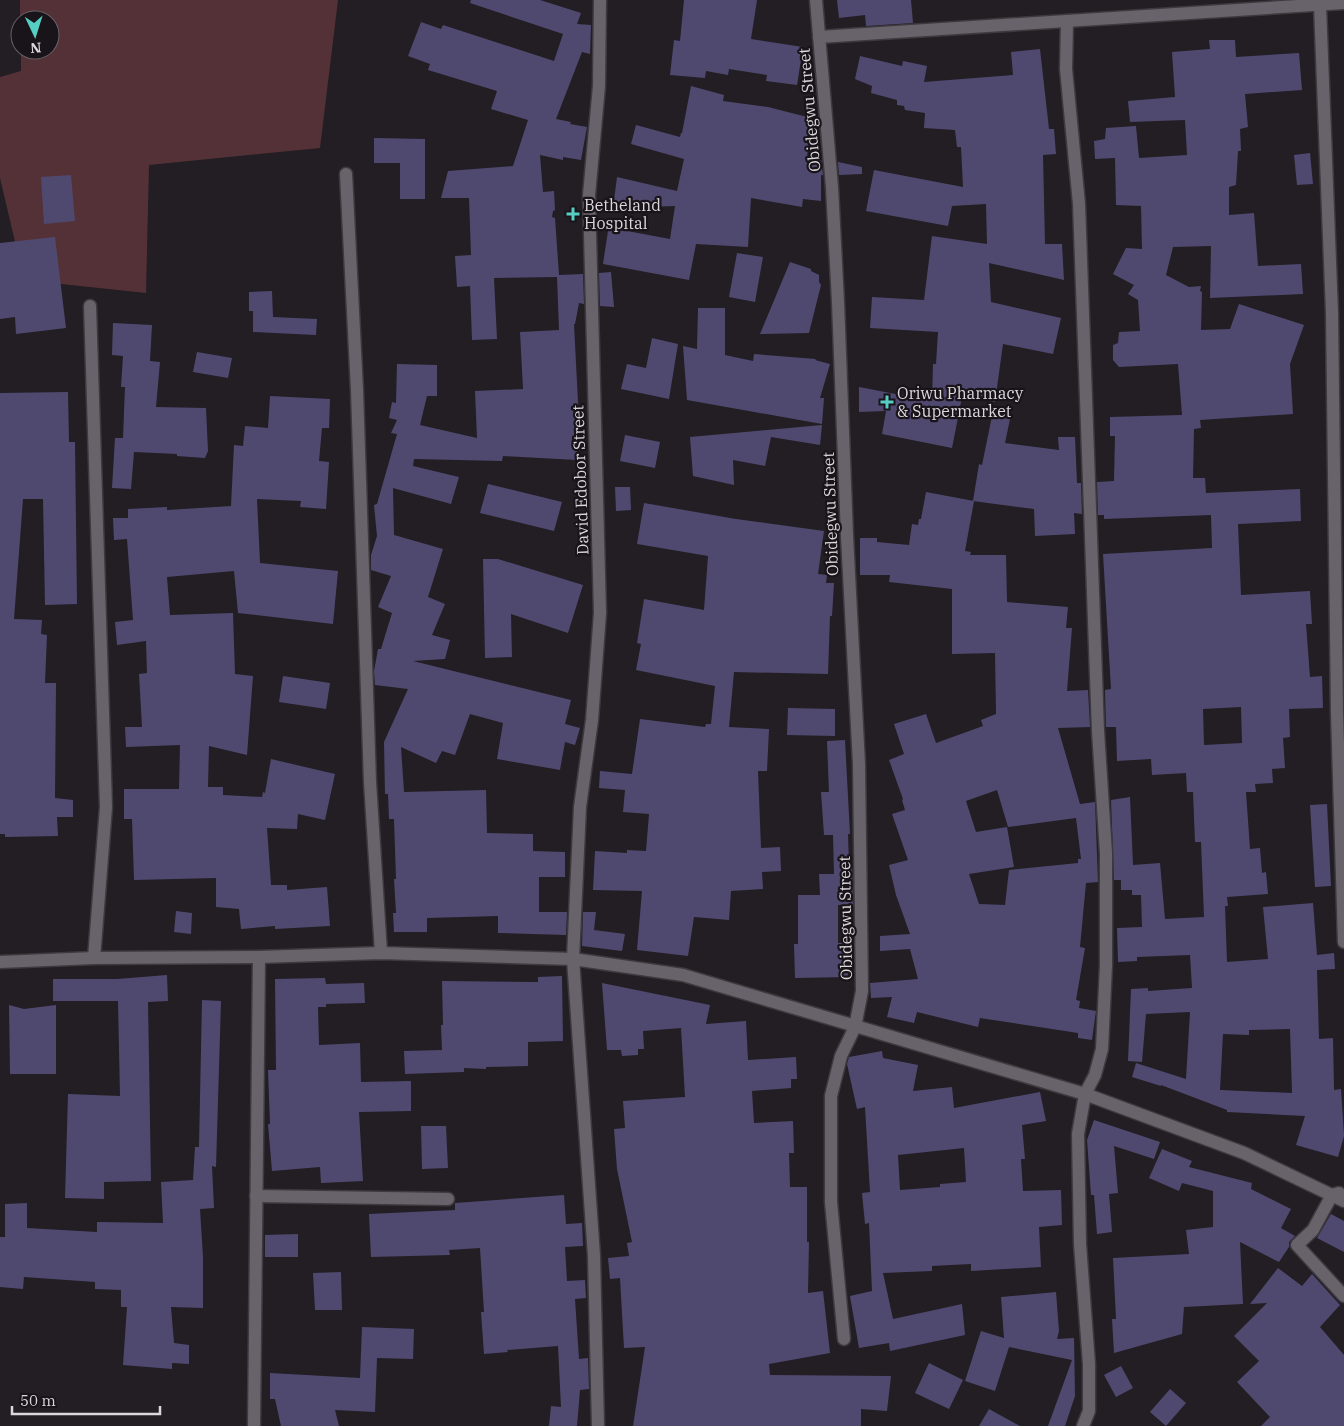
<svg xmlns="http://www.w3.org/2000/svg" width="1344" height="1426" viewBox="0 0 1344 1426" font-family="'IBM Plex Serif',serif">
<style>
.green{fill:#543137}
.building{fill:#50496f;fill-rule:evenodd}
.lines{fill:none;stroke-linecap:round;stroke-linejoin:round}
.minor-casing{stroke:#3d3a3f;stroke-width:15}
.minor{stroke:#68636a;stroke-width:12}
.poi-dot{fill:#56cec4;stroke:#19141a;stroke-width:2}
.labels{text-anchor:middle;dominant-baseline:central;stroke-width:4.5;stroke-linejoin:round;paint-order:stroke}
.street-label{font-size:16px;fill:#dbd8dc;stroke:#19141a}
.poi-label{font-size:16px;fill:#dbd8dc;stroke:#19141a;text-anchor:start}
</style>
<rect width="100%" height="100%" fill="#221e24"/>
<polygon class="green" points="20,0 338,0 320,148 149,165 146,293 24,280 0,178 0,77 21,71 21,50 50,50 50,20 20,20"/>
<g class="building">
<polygon points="471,0 540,0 581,13 577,24 591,25 590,54 582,52 556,119 571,122 570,124 587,127 581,160 563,157 563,160 540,155 543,192 554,191 555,210 553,211 552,217 555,218 559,275 583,274 584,304 579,303 575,324 574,324 579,422 577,460 503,456 502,461 414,459 413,466 459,477 451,504 393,488 394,535 443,549 428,597 445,604 432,635 450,640 445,659 413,661 571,700 565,724 580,728 575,745 565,742 560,770 497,759 503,723 470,714 455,755 442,751 436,763 401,747 404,792 486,790 487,833 533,834 533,851 565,852 565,877 539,877 539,912 567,912 566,935 498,933 498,916 427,918 427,932 394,932 393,913 396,913 394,879 396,879 394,819 389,819 388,794 385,794 384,742 408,689 375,685 374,671 378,649 381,649 392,613 378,607 391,576 371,570 371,555 377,536 374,505 377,504 397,434 391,433 397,420 389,418 392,402 396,403 397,364 437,365 437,396 427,396 420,425 477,438 475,391 523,389 520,332 559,330 557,277 494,278 497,339 472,340 470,286 457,287 455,256 471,255 469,198 441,198 448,171 513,166 528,120 491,109 497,91 428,70 430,64 408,56 421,22 441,29 443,25 554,61 563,34 470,3"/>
<polygon points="684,0 757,0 751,39 803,47 797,85 766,81 767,75 729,69 728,75 706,71 705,78 670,75 674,40 680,41"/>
<polygon points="837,0 911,0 913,23 866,26 865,15 839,18"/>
<path d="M1209,40h26l1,17 63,-4 3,37 -57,4 3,33 -8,2 1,22h-3l-2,34 -7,2v28l25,-2 4,53 43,-2 2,30 -93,4 1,-52 -38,1 -7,28 23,12 12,-1 -1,5 2,1 -1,38 29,-1 9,-25 65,21 -14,39 3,50 -93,6 1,8 -7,1 -1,49h12l1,15 94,-4 1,32 -63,3 3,71 69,-4 2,33h-6l4,53 12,-1 1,32 -34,1 1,28 -7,1 2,30 -13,1 1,14 -18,1 1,8h-10l4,57 10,-1 2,25 4,-1 2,22 -41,3 1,9h-3l2,56 41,-3 -5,-52 50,-4 4,52 17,-2 1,16 -18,1 2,69 14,-1 1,52 7,-1 3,47 -6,21 -42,-12 9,-29 -78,-4v-2l-66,-25v1l-29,-9 4,-14 50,16 4,-67 -44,2 -4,48 -14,-1 3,-72 17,-1v3l44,-3 -2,-33 -53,2v4l-19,1 -1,-34 25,-1 -1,-32h-9v-5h-11v-10h-7l-3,-80 19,-3 3,68 27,-2 5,56 39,-2 -3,-75h-6l-2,-50h-6l-1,-19 -34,2 -1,-16 -34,2 -1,-34h-10l-1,-37 6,-1 -8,-135 109,-6 -1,-33 -107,4v-4h-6l-1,-33 17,-1 1,-45h-5v-19l72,-2 -4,-51 -59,3 -6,-7v-15l5,-2 1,-11 21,-1 -2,-31 -10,-6 6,-9 -21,-11 13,-26 16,1 -1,-43 -25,-1 -1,-47 -20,1 -1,-18 11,-2 1,-11 30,-2 3,32 48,-3 -2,-35 -55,2 -2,-21 47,-4 -3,-45 38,-3zM1241,707l1,36 -38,2 -1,-36zM1290,1029l2,64 -72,-3 3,-56 26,1v-5z"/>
<polygon points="1040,49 1049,129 1054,129 1056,154 1043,155 1045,244 1062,244 1064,280 989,263 991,302 1061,318 1053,354 1003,344 995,402 962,397 952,448 882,434 886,411 859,412 859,387 932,401 933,364 936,364 938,332 870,328 872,297 924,300 932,236 987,244 986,204 952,206 948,226 866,211 874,170 963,187 961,147 957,147 955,130 924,128 925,113 905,110 904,106 897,105 897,100 871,93 872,86 855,79 860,56 902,66 903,61 927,66 924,82 1013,75 1011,52"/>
<polygon points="691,86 724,95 723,101 768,107 811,118 807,157 821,159 823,175 821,175 821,201 803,199 802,207 751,198 748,247 696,244 689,280 603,264 608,231 611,231 611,228 670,239 675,206 613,208 617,177 677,191 684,159 631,144 636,125 680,137 681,133 682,133"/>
<polygon points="374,138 425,139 425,199 400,199 400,163 374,163"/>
<polygon points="1310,153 1313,184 1297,185 1294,155"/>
<polygon points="838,162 862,167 862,174 839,175"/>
<polygon points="71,175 75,221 44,224 41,177"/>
<polygon points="55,237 66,328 16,334 15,317 0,319 0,243"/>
<polygon points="737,253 763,257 755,302 729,297"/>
<polygon points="790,262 811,269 811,271 819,275 819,282 821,285 809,333 760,334"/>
<polygon points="611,272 614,307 600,306 599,273"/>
<polygon points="272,291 273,317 317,319 316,335 253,332 253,311 249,311 249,292"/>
<polygon points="698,308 725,308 725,355 753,361 754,354 816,359 815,360 830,364 820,398 824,398 822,424 687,400 683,346 697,349"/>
<polygon points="113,323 152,325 150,361 160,362 156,407 206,408 208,451 205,458 177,456 177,454 134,452 131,489 112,488 115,438 123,438 125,387 121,387 123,356 112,355"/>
<polygon points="652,338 678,344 669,399 621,389 627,364 646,368"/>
<polygon points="197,352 232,358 228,378 193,372"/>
<polygon points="68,392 69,442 75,442 77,604 45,605 43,499 23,499 14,619 42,620 41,634 47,635 45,683 56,683 55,798 73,800 73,817 57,817 58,836 5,837 5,834 0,834 0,393"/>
<polygon points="270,396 330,399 329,428 322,428 319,461 329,462 326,509 300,507 301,501 257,499 260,563 338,571 333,624 238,613 234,571 167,577 170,615 233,613 235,674 253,676 247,755 209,746 208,787 223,787 223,795 262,797 263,792 265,793 271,759 335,774 325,820 298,814 297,829 267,828 271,885 287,885 287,890 327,887 330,926 275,929 275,926 241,929 239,909 216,907 216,878 134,880 132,819 124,819 124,789 179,789 180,745 126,747 125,727 142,727 139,674 147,673 146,641 117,645 115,622 133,620 127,539 114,540 113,518 128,518 128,509 167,507 167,510 231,506 234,445 243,446 245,426 268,428"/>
<polygon points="992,416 1010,419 1005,443 1059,450 1058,437 1075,437 1077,483 1081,483 1082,514 1074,513 1075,534 1035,536 1034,509 973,501 979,464 982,465"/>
<polygon points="822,425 820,445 771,437 765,466 733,460 734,485 693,476 690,437"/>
<polygon points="625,435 660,442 655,468 620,461"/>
<polygon points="488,484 562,502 554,531 480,513"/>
<polygon points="615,487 630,487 631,510 616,511"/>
<path d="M926,492l48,9 -9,50 6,1 -1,3h36l1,47 61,5 -2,21h6l-5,63 21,-1 2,37 -32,1 22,76 15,-2 3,80 -12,1 -6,64 5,1 -9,52 4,1 -1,7 17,3 -4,29 -14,-2v-5l-98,-15 -2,9 -61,-15 -3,11 -27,-6 5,-20 -21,1 -1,-15 48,-4 -8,-30 -30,2v-15l30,-2 -14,-39 -7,-30 19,-5 -16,-46 13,-4 -3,-10 1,-1 -14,-39 15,-6 -10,-30 32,-10 10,29 47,-17 -2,-6 15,-6 -1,-61 -43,1v-65l-63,-7 1,-7h-30v-37h17v4l32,3 3,-21 6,1 1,-6h2zM997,790l11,37 68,-9 5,41h-3v4l-69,7 -4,35 -26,-1 -10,-30 45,-7 -7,-40 -31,5 -10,-31z"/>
<polygon points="644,503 736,519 824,531 818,574 827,575 826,583 834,583 832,616 830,616 828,674 734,672 729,727 769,729 767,771 758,771 761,848 780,847 781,871 762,872 763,889 731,891 729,920 694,917 688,956 637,950 642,891 593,890 595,851 627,853 627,850 646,851 649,814 623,812 625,790 599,788 600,771 632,774 640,719 705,727 706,724 711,724 715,686 636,670 641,644 637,643 644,599 704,610 708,556 637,544"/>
<polygon points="483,559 498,559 583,585 568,633 511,614 512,657 485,658"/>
<polygon points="283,676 330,683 326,709 279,702"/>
<polygon points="788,708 835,709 835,736 787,735"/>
<polygon points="845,740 850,834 848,834 849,865 852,864 853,904 838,905 838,943 847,943 848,977 795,978 794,944 798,944 798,895 820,895 819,874 834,874 833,835 824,835 821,792 829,792 827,741"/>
<polygon points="1327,804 1331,886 1315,887 1310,805"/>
<polygon points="176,911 192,913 191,934 174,932"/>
<polygon points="583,912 596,912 594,930 625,934 622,951 582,946"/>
<polygon points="167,975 168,1001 148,1002 151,1181 104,1182 104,1199 65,1198 68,1094 120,1096 118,1001 53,1001 53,979 117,979"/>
<polygon points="562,976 563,1041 528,1042 528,1066 486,1067 486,1069 464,1068 464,1072 405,1074 404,1051 442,1050 441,1025 443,1025 442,981 538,982 538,977"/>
<polygon points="325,978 326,984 364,983 365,1003 326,1004 326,1007 318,1007 319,1045 360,1043 361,1082 411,1081 411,1111 359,1112 363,1181 321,1183 320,1167 272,1171 268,1124 270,1124 268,1070 276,1070 275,979"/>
<polygon points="602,983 710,1005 706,1024 746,1021 748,1060 796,1057 797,1079 791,1079 791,1088 752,1091 754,1123 793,1121 794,1153 789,1153 790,1187 807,1187 807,1242 809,1242 808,1293 823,1291 830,1353 769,1364 770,1375 891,1376 887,1411 861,1409 861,1426 633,1426 645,1347 624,1348 620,1278 610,1279 608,1258 629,1256 627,1243 632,1242 617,1169 614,1129 625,1128 623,1101 685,1097 681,1028 643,1031 644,1049 638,1049 638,1055 622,1056 621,1050 607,1050"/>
<polygon points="202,1000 221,1001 216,1167 212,1166 214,1208 200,1209 203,1257 203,1308 171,1307 174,1343 189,1345 189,1364 172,1363 172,1369 123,1365 127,1307 121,1307 121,1290 95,1289 95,1282 24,1277 23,1289 0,1287 0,1237 5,1237 5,1204 27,1203 27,1228 97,1232 97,1222 163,1223 161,1182 193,1180 195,1147 199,1147"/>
<polygon points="9,1005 24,1009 56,1005 56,1074 10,1074"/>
<path d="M882,1051l1,7 35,7 -5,26 39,-4 2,21 86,-16 6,29 -24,4 3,34h-4l2,32 38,-1 1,35 -23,2 2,40 -70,4v-7l-39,2v5l-49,2 10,46 69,-15 3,31 -75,16 -1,-8 -30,5 -9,-52 22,-5 -3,-68 -4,1 -3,-31 8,-1 -5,-85 -8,2 -10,-45 2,-7zM964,1148l2,34 -26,2v3l-40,3 -2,-35z"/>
<polygon points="1094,1120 1160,1142 1154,1159 1114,1146 1118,1193 1109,1194 1112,1232 1097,1234 1094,1195 1091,1195 1087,1140"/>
<polygon points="421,1126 446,1126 448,1168 422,1169"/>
<polygon points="1162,1149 1192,1161 1189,1167 1252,1183 1251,1189 1291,1209 1281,1228 1295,1236 1289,1242 1289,1247 1279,1262 1240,1242 1243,1304 1184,1307 1182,1334 1114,1353 1112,1319 1116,1319 1113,1258 1189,1254 1186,1230 1213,1227 1213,1191 1182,1183 1179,1191 1149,1178"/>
<polygon points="564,1195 566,1224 582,1223 583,1246 565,1247 567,1281 585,1280 586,1298 575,1299 579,1359 588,1358 589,1389 580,1390 577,1426 549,1426 551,1406 561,1407 558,1346 507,1350 508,1352 484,1354 481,1312 484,1312 480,1248 449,1250 450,1255 371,1257 369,1214 455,1210 455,1203"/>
<polygon points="1331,1214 1344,1221 1344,1252 1317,1238"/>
<polygon points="298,1234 298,1257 265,1257 265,1235"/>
<polygon points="1278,1268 1302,1286 1312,1274 1340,1305 1320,1327 1344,1355 1344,1426 1261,1426 1270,1417 1237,1382 1259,1361 1234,1336 1267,1303 1250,1304"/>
<polygon points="341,1272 342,1310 315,1310 313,1273"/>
<polygon points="1056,1292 1059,1331 1057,1339 1074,1338 1075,1396 1065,1426 1048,1426 1072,1360 1009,1347 995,1391 965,1381 981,1331 1004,1338 1001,1297"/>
<polygon points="362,1327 414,1329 413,1359 377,1358 375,1412 335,1410 339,1426 281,1426 275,1399 270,1399 270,1373 360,1378"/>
<polygon points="929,1363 963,1380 949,1409 915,1393"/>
<polygon points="1121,1366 1133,1388 1116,1397 1104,1375"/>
<polygon points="1170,1389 1186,1403 1166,1426 1150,1412"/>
<polygon points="989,1409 1020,1426 979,1426"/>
</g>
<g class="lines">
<g class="minor-casing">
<g id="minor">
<polyline points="816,0 832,187 838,302 847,536 859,764 862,991 855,1027 841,1056 831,1096 831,1202 844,1339"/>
<polyline points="1320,6 1332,313 1337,712 1344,942"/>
<polyline points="1067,21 1066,69 1079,204 1098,731 1106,853 1106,965 1102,1049 1095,1075 1085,1094 1078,1134 1080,1244 1089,1364 1089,1411 1083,1426"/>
<polyline points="819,37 1344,3"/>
<polyline points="346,174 357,390 370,782 381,953"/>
<polyline points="90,306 106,807 94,958"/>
<polyline points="0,962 94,958 259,957 381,953 573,959 683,975 1085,1094 1244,1153 1344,1201"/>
<polyline points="1339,1193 1332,1195 1313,1230 1297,1245 1344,1296"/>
<polyline points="256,1196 448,1199"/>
<polyline points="254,1426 259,957"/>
<polyline points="598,1426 594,1256 573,959 580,807 592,720 600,613 589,195 599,86 600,0"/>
</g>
</g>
<use href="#minor" class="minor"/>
</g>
<g class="poi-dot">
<path d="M570.5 206.5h5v5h5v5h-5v5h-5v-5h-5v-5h5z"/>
<path d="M884.5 394.5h5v5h5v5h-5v5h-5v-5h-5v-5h5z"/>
</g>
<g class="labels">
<g class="street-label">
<text transform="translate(809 110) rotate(-95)">Obidegwu Street</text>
<text transform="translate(580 480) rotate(-92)">David Edobor Street</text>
<text transform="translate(830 514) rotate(-92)">Obidegwu Street</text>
<text transform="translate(845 918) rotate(-91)">Obidegwu Street</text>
</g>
<g class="poi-label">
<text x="584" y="205">Betheland<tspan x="584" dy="18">Hospital</tspan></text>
<text x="897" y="393">Oriwu Pharmacy<tspan x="897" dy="18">&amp; Supermarket</tspan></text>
</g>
</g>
<g transform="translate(35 35) rotate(176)"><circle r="24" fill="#19141a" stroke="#676268"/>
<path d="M0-4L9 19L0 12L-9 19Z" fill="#56cec4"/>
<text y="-8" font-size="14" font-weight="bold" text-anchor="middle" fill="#dbd8dc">N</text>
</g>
<path d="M12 1406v8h148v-8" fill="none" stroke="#dbd8dc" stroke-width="2.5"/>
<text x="20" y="1406" font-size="15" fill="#dbd8dc" stroke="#19141a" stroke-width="4" paint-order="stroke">50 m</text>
</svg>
